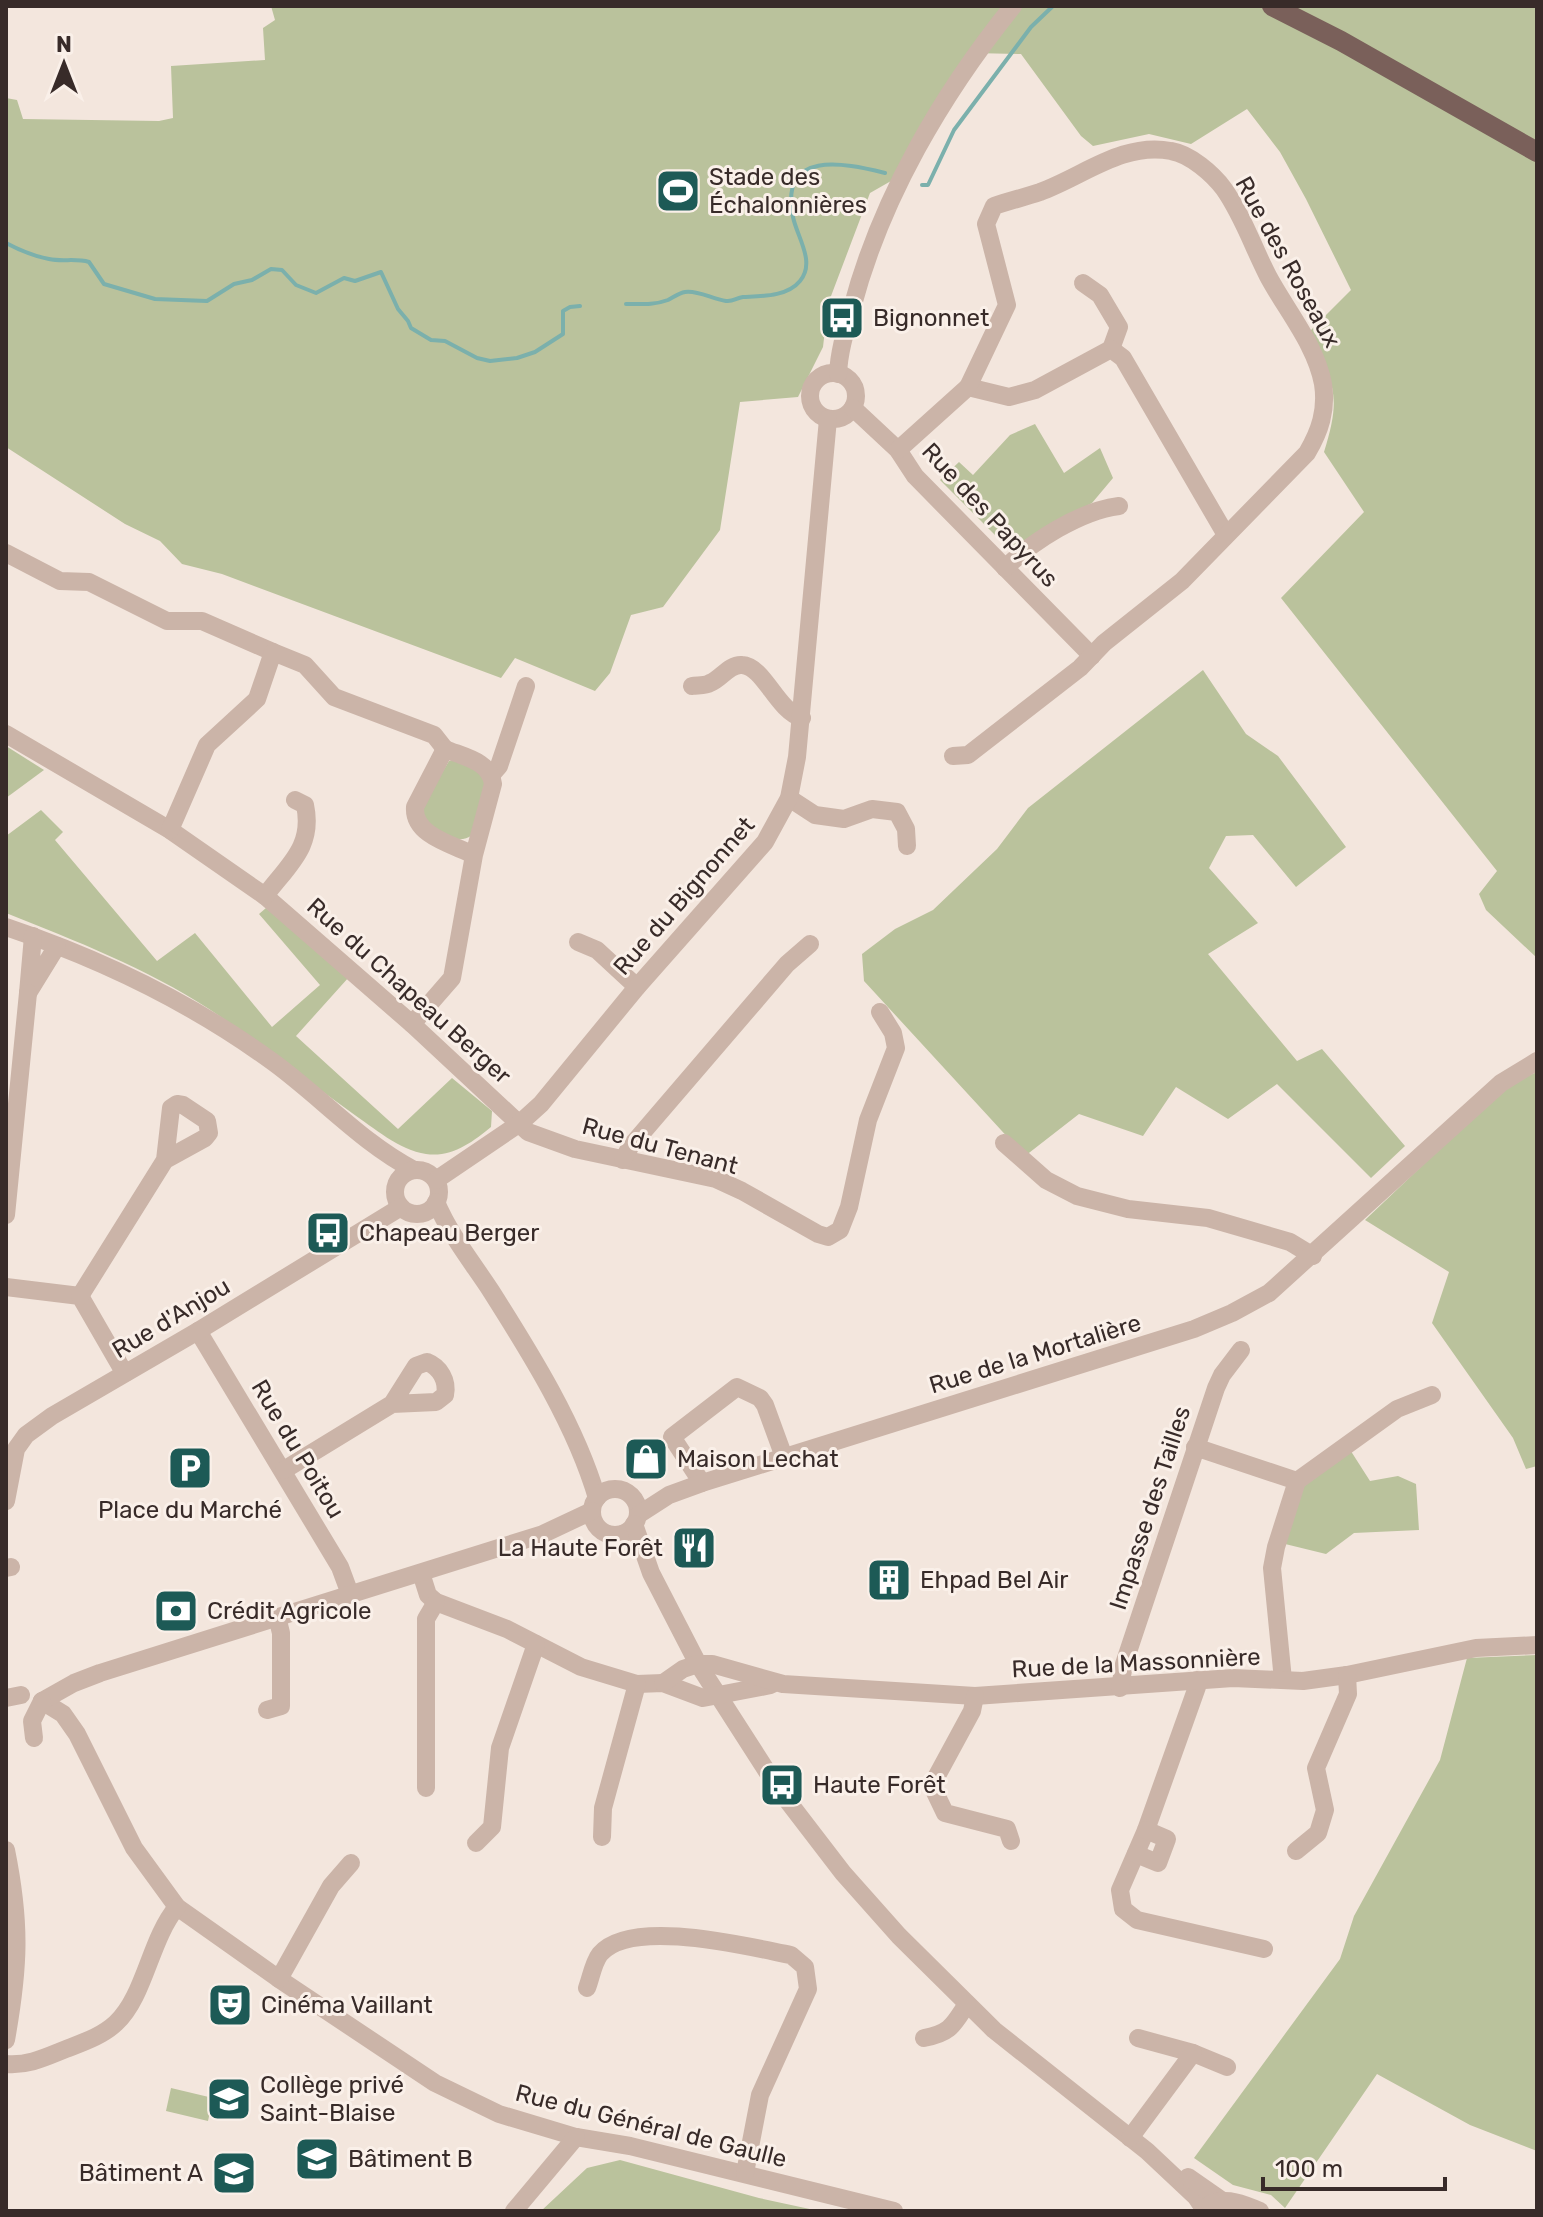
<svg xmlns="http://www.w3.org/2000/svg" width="1543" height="2217" viewBox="0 0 1543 2217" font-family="Rubik,sans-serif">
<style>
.green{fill:#bac29c}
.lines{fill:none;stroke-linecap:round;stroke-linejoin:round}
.stream{stroke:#7bb0ac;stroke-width:4}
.minor{stroke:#cbb4a8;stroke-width:18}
.major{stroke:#7a605a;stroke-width:20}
.labels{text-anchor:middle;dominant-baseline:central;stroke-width:6;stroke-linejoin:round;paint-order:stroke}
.poi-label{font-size:24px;fill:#382b29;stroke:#faf0e9;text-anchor:start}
.street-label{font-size:24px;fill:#382b29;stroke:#faf0e9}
</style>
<rect width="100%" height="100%" fill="#f3e6dd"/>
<g class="green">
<path d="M271,6h1266v830l-2,2 2,2v118l-51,-48 -7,-16 18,-23 -216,-273 83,-86 -40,-60c18,-57 10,-68 -15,-120l42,-42 -45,-91 -26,-47 -33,-43 -56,35 -42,-10 -56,12 -12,-10 -60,-82 -49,-1 -81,128 -21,12 -42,111 -5,43 -25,50 -58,5 -20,128 -57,77 -32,8 -21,58 -15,18 -80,-33 -14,20 -279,-104 -40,-10 -22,-23 -35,-17 -119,-77v-349l11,2 6,19 136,2 14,-3 -2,-52 94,-6 -2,-32 12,-8z"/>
<polygon points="1035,424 1064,473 1100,448 1113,478 1092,503 1009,549 940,480 959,462 973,475 1010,435"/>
<polygon points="1203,670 1246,734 1278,756 1346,847 1296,887 1253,835 1226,836 1209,868 1258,923 1208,954 1297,1061 1322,1049 1405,1146 1371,1178 1277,1084 1228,1119 1176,1087 1143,1136 1079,1114 1025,1156 864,981 862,954 895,929 933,910 997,849 1028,808"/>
<polygon points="6,746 44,770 6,798"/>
<path d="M454,760l28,12 7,6 -17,57c-15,12 -33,-4 -48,-11l-3,-16 28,-47z"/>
<path d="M41,810l22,22 -8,8 102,121 38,-28 77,94 48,-42 -61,-71 7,-6 83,69 -53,59 102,93 54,-51 40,33 -1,16c-18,15 -40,31 -65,27 -27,-4 -52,-26 -74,-41 -48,-34 -94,-72 -143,-104 -63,-41 -133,-68 -203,-96v-77z"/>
<polygon points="1537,1072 1537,1466 1526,1469 1513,1438 1432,1323 1449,1272 1365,1220 1506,1086"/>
<polygon points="1347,1445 1370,1481 1398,1476 1416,1484 1419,1530 1354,1533 1326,1554 1277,1542 1297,1481"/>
<polygon points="1537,1655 1537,2151 1470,2125 1377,2074 1285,2208 1271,2195 1233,2185 1194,2158 1340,1959 1354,1916 1440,1760 1467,1658"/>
<polygon points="171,2088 213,2098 208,2121 166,2111"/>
<polygon points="620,2160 759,2198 819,2211 541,2211 587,2168"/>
</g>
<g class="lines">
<g class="stream">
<polyline points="922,185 928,185 954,130 1031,27 1053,6"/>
<path d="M6,243c15,8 27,13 43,16 13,3 27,-1 40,3l15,22 51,15 52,2 27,-17 18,-4 19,-11 11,1 14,15 20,8 28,-15 11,3 26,-9 17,37 10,12 3,7 20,12 14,1 32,17 13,3 27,-3 18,-6 28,-18v-23l7,-4 10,-1"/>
<path d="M626,304c15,0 29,1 42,-4 6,-3 11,-7 17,-8 13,-2 27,7 41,9 7,1 10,-3 17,-4 18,-1 44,0 57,-16 16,-19 -3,-44 -7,-64 -14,-68 51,-54 92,-44"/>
</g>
<g class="minor">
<polyline points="1083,283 1100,295 1119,327 1111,349"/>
<circle cx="833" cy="396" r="23"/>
<path d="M838,374c1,-23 8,-45 14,-66 29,-110 90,-214 161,-302"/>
<polyline points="968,387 1009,397 1035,390 1111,349 1123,358 1226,535"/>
<polyline points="853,408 898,450 915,476 1092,656"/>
<path d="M898,450l70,-63 39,-82 -21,-81 8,-18c15,-5 31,-9 46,-14 44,-16 82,-50 131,-41 19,3 42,23 53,38 19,27 29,58 44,87 18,34 48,69 55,108 4,26 -3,47 -16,69l-125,128 -78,62 -24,25 -112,87 -15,1"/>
<polyline points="6,553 60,581 89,582 167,621 202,621 273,652"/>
<path d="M1005,568c28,-27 75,-57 114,-62"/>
<path d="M692,686c5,-1 13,0 18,-3 11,-4 19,-19 32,-18 22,1 35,46 60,53"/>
<polyline points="6,734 170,830 265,896 412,1024 528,1132 575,1149 716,1179 742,1191 818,1234 828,1237 840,1230 849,1207 868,1120 896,1048 893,1033 880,1012"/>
<polyline points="492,774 499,766 526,686"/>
<polyline points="789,798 815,815 844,819 872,809 897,812 906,829 907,846"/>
<polyline points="170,830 207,745 257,699 273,652 305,665 334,697 434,735 445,749"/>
<path d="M265,896c23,-31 49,-49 40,-91l-10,-5"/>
<path d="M6,927c95,32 186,76 267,135 48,35 89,81 141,108"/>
<polyline points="33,936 28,993 57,946"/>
<polyline points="578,942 597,950 637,987"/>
<path d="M412,1024l40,-46 22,-123 19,-71c-3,-23 -29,-27 -48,-35l-30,58c-2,28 36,37 59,48"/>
<polyline points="1004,1143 1046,1180 1077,1196 1128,1209 1208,1218 1290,1242 1313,1256"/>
<polyline points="623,1160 630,1147 787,964 810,944"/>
<circle cx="417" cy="1192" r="22"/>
<polyline points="436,1180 520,1123 541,1104 637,987 765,842 789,798 797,757 828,419"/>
<path d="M436,1202c14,33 36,60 55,89 40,63 85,135 106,207"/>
<polyline points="6,1215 28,993"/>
<polyline points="6,1287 80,1296 121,1367 127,1372"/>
<polyline points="80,1296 165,1160 205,1138 209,1133 207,1121 183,1105 177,1104 171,1108 165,1160"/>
<polyline points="198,1331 340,1567 350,1594"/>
<polyline points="1195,1447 1297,1481"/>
<path d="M284,1470l108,-66 24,-38 11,-4c13,5 21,19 18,33l-9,7 -44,2"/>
<polyline points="702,1483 672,1437 737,1387 760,1398 765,1405 784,1457"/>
<circle cx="615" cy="1512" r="23"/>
<polyline points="6,1501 16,1449 26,1435 52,1416 198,1331 401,1207"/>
<polyline points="638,1515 669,1495 702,1483 1194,1329 1232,1313 1269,1293 1501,1083 1537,1061"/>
<polyline points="634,1524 651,1573 698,1664 777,1787 843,1873 899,1936 994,2030 1147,2151 1196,2197 1204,2209"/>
<polyline points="6,1568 11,1567"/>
<polyline points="421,1573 428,1595 436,1602 507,1629 581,1667 637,1684 663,1683 703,1698 771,1685"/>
<polyline points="1197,1680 1197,1687 1146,1830 1120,1890 1123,1909 1137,1920 1264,1949"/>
<polyline points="1283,1680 1272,1568 1276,1547 1297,1481 1397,1409 1432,1395"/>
<polyline points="663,1683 683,1669 698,1664 712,1664 783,1684 975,1696 1233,1678 1303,1681 1347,1675 1476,1648 1537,1645"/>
<polyline points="1120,1688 1124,1664 1216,1388 1222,1375 1241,1350"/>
<polyline points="975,1696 972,1711 933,1783 933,1788 945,1813 1007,1829 1011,1841"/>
<polyline points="6,1698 21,1695"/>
<polyline points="42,1701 63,1714 77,1734 134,1848 177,1907 279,1979 435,2083 499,2114 576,2137 630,2146 894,2211"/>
<polyline points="42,1701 74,1683 100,1673 543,1534 592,1511"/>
<polyline points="267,1710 281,1706 281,1633 277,1617"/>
<polyline points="34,1738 32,1721 42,1701"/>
<polyline points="426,1788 426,1619 436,1602"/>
<polyline points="602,1837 603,1808 637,1684"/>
<polyline points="476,1843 492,1827 500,1748 536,1644"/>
<path d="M6,1850c15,74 13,117 0,190"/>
<polyline points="1296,1851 1318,1833 1325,1810 1316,1768 1348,1694 1347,1675"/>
<polyline points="1136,1854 1158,1863 1167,1839 1146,1830"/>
<polyline points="279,1979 331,1886 351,1863"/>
<path d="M587,1988c4,-10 6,-25 13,-34 31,-37 149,-7 191,1l14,12 3,22 -48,106 -15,78"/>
<path d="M924,2038c27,-5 29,-13 43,-34"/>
<polyline points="1138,2038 1193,2053 1227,2067"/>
<path d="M6,2064c22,2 40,-7 60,-15 18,-7 36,-13 50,-26 29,-27 34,-84 61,-116"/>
<polyline points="1130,2138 1193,2053"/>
<polyline points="1188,2177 1221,2200"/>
<path d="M1210,2204c17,-7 34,0 50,7"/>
<polyline points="514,2211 576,2137"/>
</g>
<polyline class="major" points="1272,6 1341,41 1537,152"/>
</g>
<defs>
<g id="stadium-square" transform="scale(2.3)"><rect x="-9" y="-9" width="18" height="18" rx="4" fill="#1d5a56" stroke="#faf0e9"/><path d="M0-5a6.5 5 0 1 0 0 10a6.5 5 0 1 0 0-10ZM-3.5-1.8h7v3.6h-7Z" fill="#fff"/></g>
<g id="bus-square" transform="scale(2.3)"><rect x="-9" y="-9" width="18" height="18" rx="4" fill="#1d5a56" stroke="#faf0e9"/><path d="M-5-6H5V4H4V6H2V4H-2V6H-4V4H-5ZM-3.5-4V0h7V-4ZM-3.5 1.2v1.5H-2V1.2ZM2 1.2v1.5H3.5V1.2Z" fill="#fff"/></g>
<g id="shop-square" transform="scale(2.3)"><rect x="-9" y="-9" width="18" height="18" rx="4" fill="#1d5a56" stroke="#faf0e9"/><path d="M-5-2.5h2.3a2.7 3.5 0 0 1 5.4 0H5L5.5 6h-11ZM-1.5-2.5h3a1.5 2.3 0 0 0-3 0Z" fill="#fff"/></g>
<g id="parking-square" transform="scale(2.3)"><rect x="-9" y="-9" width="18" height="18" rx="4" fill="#1d5a56" stroke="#faf0e9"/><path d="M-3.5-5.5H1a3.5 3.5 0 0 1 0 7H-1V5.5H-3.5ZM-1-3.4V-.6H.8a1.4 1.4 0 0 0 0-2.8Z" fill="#fff"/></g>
<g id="restaurant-square" transform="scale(2.3)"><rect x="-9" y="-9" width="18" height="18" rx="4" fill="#1d5a56" stroke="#faf0e9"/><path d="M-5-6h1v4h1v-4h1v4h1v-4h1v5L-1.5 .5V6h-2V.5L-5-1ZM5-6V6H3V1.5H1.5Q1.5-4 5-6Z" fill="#fff"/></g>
<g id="building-square" transform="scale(2.3)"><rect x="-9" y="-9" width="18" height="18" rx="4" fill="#1d5a56" stroke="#faf0e9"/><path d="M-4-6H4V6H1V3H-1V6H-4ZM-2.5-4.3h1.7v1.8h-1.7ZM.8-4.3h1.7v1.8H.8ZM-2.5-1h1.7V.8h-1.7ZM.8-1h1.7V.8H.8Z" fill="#fff"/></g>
<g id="bank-square" transform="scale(2.3)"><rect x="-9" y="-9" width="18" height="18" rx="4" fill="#1d5a56" stroke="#faf0e9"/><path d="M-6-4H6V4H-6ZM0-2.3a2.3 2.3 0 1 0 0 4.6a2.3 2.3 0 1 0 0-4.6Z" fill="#fff"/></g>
<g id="theatre-square" transform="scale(2.3)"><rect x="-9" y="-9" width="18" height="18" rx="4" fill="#1d5a56" stroke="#faf0e9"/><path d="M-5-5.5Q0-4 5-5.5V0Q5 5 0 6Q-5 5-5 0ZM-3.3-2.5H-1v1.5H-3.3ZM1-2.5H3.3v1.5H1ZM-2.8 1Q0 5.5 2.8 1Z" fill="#fff"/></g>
<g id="school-square" transform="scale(2.3)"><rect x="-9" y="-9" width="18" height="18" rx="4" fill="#1d5a56" stroke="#faf0e9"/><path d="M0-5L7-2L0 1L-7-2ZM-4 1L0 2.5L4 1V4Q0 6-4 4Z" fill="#fff"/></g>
</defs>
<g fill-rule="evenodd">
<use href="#stadium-square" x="678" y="191"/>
<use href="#bus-square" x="842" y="318"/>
<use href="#bus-square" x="328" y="1233"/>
<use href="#shop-square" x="646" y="1459"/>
<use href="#parking-square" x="190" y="1468"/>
<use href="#restaurant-square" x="694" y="1548"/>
<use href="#building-square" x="889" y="1580"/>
<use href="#bank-square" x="176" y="1611"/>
<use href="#bus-square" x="782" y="1785"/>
<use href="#theatre-square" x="230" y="2005"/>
<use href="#school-square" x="229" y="2099"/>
<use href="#school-square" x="317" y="2159"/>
<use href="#school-square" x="234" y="2173"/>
</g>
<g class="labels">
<g class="poi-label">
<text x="709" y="177">Stade des<tspan x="709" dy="28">Échalonnières</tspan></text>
<text x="873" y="318">Bignonnet</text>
<text x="359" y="1233">Chapeau Berger</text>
<text x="677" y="1459">Maison Lechat</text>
<text x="190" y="1510" text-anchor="middle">Place du Marché</text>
<text x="663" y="1548" text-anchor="end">La Haute Forêt</text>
<text x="920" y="1580">Ehpad Bel Air</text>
<text x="207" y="1611">Crédit Agricole</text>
<text x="813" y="1785">Haute Forêt</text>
<text x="261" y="2005">Cinéma Vaillant</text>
<text x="260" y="2085">Collège privé<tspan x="260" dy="28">Saint-Blaise</tspan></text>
<text x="348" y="2159">Bâtiment B</text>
<text x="203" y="2173" text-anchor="end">Bâtiment A</text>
</g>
<g class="street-label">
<text transform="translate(1288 262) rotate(61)">Rue des Roseaux</text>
<text transform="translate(990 515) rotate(47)">Rue des Papyrus</text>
<text transform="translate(684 896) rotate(-49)">Rue du Bignonnet</text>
<text transform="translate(409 991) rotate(42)">Rue du Chapeau Berger</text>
<text transform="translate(660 1146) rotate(15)">Rue du Tenant</text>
<text transform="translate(171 1318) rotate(-31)">Rue d'Anjou</text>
<text transform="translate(1035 1354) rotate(-17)">Rue de la Mortalière</text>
<text transform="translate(298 1449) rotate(59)">Rue du Poitou</text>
<text transform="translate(1150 1508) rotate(-72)">Impasse des Tailles</text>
<text transform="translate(1136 1663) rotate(-3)">Rue de la Massonnière</text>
<text transform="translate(651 2126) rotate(14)">Rue du Général de Gaulle</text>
</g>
</g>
<rect width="1543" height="2217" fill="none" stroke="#382b29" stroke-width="16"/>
<g transform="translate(64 64)" stroke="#faf0e9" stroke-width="6" paint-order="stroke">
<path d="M0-6L14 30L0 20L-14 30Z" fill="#382b29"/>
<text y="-12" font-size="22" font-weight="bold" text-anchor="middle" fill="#382b29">N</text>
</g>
<path d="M1263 2177v12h182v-12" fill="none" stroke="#382b29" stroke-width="4"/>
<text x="1275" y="2177" font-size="24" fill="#382b29" stroke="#faf0e9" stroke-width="6" paint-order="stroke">100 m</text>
</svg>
